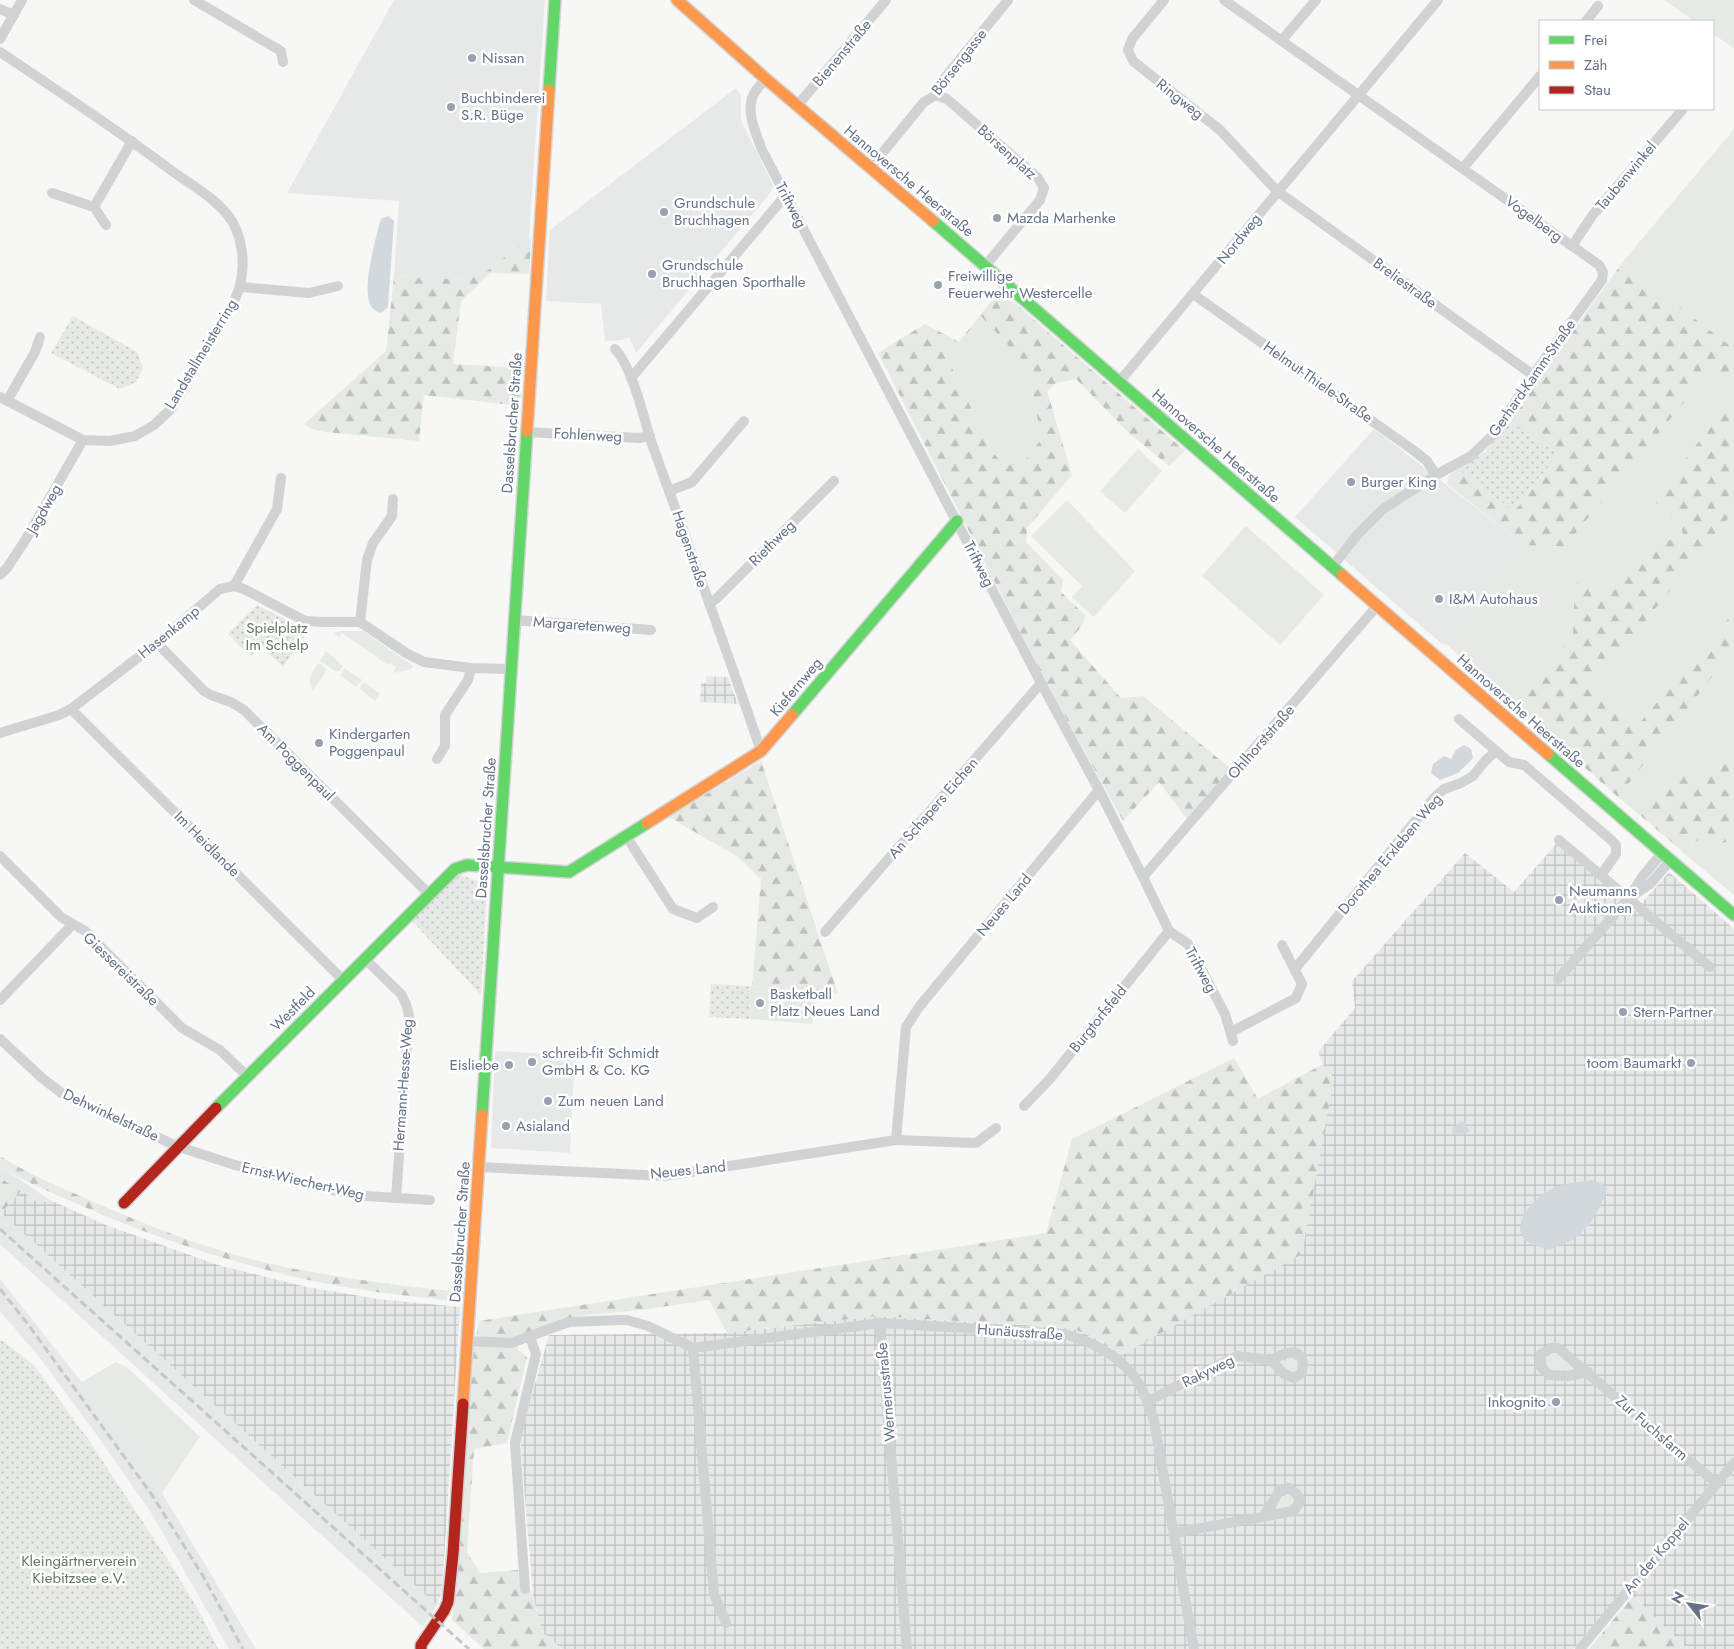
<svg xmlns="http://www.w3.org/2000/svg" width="1734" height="1649" viewBox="0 0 1734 1649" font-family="Jost,sans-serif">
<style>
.built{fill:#e7e8e8}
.industrial{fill:url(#industrial-grid)}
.grass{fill:#e6eae4}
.forest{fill:url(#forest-firs);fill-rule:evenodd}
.park{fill:url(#park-dots)}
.water{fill:#d2d8dc}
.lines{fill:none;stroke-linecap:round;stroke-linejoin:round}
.fast-casing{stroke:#d2d4d6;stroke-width:14}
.slow-casing{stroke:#d2d4d6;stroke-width:14}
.jam-casing{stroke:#d2d4d6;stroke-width:14}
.street{stroke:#d1d2d3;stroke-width:10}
.fast{stroke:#63d668;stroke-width:11}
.slow{stroke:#ff974d;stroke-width:11}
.jam{stroke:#b3261e;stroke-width:11}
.rail{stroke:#c7c7c9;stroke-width:3;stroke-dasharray:8 4;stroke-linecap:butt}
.poi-dot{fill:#98a1ae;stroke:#fff;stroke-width:2}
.labels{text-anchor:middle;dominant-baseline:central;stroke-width:5;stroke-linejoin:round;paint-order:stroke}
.street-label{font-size:15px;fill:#657288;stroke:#fff}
.poi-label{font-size:15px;fill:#657288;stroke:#fff;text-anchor:start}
.park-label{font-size:15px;fill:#617a60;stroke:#fff}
</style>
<defs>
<pattern id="industrial-grid" width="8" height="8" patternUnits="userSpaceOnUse" patternTransform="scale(1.25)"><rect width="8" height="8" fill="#e7e8e8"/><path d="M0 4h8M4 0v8" fill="none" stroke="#bfc0c2"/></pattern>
<pattern id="forest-firs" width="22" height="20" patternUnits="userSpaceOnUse" patternTransform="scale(1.25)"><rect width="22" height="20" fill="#e6eae4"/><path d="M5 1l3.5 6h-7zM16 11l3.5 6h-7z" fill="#bec2bf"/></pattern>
<pattern id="park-dots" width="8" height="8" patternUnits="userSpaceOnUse" patternTransform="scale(1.25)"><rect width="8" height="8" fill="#e6eae4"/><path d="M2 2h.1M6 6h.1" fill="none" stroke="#bec2bf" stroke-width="1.8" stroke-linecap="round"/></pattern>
</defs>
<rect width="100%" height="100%" fill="#f7f7f6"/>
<g class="built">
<polygon points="394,0 545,0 529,237 490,269 467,280 394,276 399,201 287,193"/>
<polygon points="736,88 741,96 741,121 774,187 766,198 636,353 629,337 622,340 605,341 601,304 546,301 550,230"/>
<polygon points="1374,429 1524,545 1489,583 1446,644 1442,644 1295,517"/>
<polygon points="495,1051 575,1055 570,1153 491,1148"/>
<polygon points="0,1167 16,1177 50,1200 41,1204 0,1178"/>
<polygon points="0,1212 437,1605 423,1627 0,1244"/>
<polygon points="0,1279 111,1419 162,1493 256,1649 229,1649 152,1514 96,1434 40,1358 0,1311"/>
</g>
<g class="industrial">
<polygon points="706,676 728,677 738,704 700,702 701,683 706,683"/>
<polygon points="1557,843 1635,911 1669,872 1734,929 1734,1649 1688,1649 1633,1596 1626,1587 1573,1649 562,1649 542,1632 533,1595 520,1436 549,1335 727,1333 877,1316 1072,1328 1102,1341 1122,1355 1334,1079 1323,1064 1318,1052 1355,1008 1352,981 1465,853 1514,892"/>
<polygon points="21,1191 41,1204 50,1200 106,1225 218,1265 307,1287 378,1299 460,1307 442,1591 437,1605 1,1213"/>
</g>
<g class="grass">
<polygon points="1664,0 1734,0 1734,48 1713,34 1713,21 1694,21"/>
<polygon points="1734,129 1734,349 1622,263"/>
<polygon points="981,316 1031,370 1029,380 1042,438 1026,459 1006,466 992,452 953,370 937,343 943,336 959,343"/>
<polygon points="1711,370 1734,387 1734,397 1653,500 1681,524 1683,538 1652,544 1604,603 1575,584 1574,635 1512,703 1446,644 1489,583 1524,545 1564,547"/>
<polygon points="1138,449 1162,471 1125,513 1100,491"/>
<polygon points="1067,500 1135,571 1094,617 1072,597 1082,586 1031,536"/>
<polygon points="1734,511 1734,612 1637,726 1589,691"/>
<polygon points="1246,526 1324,595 1280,645 1202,576"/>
<polygon points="341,631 363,631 413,666 411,669 393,673 396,667 390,663 388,665 342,633 339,637 334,633"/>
<polygon points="1734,649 1734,743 1704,779 1676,769 1634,810 1618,797"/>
<polygon points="326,651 343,666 339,671 335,671 320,661"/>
<path d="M319,663l8,7 -14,21c-6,-12 -2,-18 6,-28z"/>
<polygon points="344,668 362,680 356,687 340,675"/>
<polygon points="364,682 380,694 375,701 361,690 360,687"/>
<polygon points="1707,833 1723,843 1734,839 1734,883 1703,861 1698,865 1684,853 1692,845"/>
<polygon points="752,986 816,992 812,1024 750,1019"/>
<polygon points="510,1077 535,1079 534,1088 509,1086"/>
<path d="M1553,1353h5l15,15 -2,2h-22c-5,-7 -4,-13 4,-17z"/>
<polygon points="1289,1358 1297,1360 1299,1365 1298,1369 1294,1372 1289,1372 1281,1364"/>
<polygon points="116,1362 128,1368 200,1437 162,1493 111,1419 82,1382"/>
<path d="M1288,1494l4,2 1,7 -4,4 -10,1 -2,-2c0,-7 5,-10 11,-12z"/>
</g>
<g class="forest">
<polygon points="529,237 531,241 529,274 490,273 461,301 453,364 523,368 521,406 424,395 419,441 326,432 314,430 304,424 386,351 394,276 467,280 490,269"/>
<polygon points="1622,263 1734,349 1734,387 1711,370 1564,547 1524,545 1447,484 1449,475 1458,469 1514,512 1558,454 1508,421"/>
<path d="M1000,290l185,161 -16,15 -41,-34 -52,-53 -20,4 -9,8 25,84 -45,53 -1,14 37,38 -2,12 25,24 -5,11 -11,13 51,58 22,-2 88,73 -44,50 -28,-37 -36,39 -78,-141 -167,-327 47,-29 34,18zM981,316l50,54 -2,10 13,58 -16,21 -20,7 -14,-14 -39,-82 -16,-27 6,-7 16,7z"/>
<polygon points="1734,397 1734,511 1589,691 1637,726 1734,612 1734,649 1618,797 1512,703 1573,635 1575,584 1590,581 1604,602 1652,544 1683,537 1681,524 1653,500"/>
<polygon points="1734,743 1734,839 1723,843 1707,833 1692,845 1684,853 1634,810 1676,769 1704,778"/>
<polygon points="761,761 838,994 752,986 761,879 738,857 669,817"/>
<polygon points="1703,860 1734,883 1734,895 1698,865"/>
<polygon points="1234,1058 1258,1099 1323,1064 1334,1078 1302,1254 1122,1355 1102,1341 1072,1328 877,1316 727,1333 709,1300 640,1310 575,1316 519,1335 517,1349 527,1357 507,1443 474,1449 467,1552 480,1573 518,1570 521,1592 531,1590 542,1632 561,1649 484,1649 452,1620 474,1348 479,1321 1046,1233 1072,1139"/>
<path d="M0,1156c31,20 65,33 99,48 55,24 113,47 172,60 63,13 127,22 191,28l-1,10c-51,-6 -103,-11 -153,-22 -80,-18 -159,-44 -233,-77 -25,-11 -51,-22 -75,-36z"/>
<polygon points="0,1178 21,1191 1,1213 0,1212"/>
<polygon points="1633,1596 1688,1649 1589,1649"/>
</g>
<g class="park">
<polygon points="73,316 137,352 143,368 136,382 120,389 51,353"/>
<polygon points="1508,421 1558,454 1514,512 1458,469 1485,452"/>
<polygon points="257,605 298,626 309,630 283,667 259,644 251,657 228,634"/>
<polygon points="459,874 487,885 481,995 412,921"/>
<polygon points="711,984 752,986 750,1019 709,1017"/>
<polygon points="0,1339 34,1365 88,1439 170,1563 200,1613 218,1649 0,1649"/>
</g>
<g class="water">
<path d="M388,216l6,5 -6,86 -7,6c-5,-2 -9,-4 -11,-9 -8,-18 6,-67 11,-85z"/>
<polygon points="1464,745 1471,749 1473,758 1458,773 1440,780 1431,773 1433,764 1444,756 1451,759 1456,750"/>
<polygon points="1461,1121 1465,1122 1470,1132 1455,1135 1452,1133 1453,1128"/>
<path d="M1592,1180l11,4 4,6c-6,17 -17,38 -33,49 -7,4 -17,7 -25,11 -8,-3 -22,-5 -27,-14 -9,-18 17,-42 32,-48 12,-5 25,-6 38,-8z"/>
</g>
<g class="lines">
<g class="fast-casing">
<g id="fast">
<polyline points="549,90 555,0"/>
<polyline points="933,221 1342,575"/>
<polyline points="792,715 957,521"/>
<polyline points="1548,754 1734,915"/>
<polyline points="216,1108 455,869 467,865 569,872 647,823"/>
<polyline points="482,1115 527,431"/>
</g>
</g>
<g class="slow-casing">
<g id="slow">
<polyline points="677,0 766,79 933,221"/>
<polyline points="527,431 549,90"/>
<polyline points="1342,575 1548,754"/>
<polyline points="647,823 761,751 792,715"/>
<polyline points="463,1404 482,1115"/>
</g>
</g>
<g class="jam-casing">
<g id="jam">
<polyline points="124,1203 216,1108"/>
<polyline points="421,1649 421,1645 444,1611 448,1602 453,1554 463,1404"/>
</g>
</g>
<g class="street">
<polyline points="194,0 281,51 283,62"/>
<polyline points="1164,0 1132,39 1128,50 1133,61 1220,130 1277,191 1533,375"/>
<polyline points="1224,0 1599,265 1603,272 1602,280 1533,375 1494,434 1471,456 1436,475 1383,509 1358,534 1332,567"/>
<polyline points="0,9 14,15"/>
<polyline points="1586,21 1598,6"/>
<polyline points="0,39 22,0"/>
<polyline points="1282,40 1316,0"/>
<path d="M0,52c58,39 116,77 172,119 21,15 54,33 64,58 9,22 9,49 -1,70l-63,109 -18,17 -19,11 -25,5 -27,-1 -83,-43"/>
<path d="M766,79c-4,4 -8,8 -11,13 -11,17 1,41 7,58l279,533 58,107 44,87 26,54 19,13 37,70 8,27"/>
<polyline points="936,95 947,99 1038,178 1044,188 1040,200 985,266"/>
<polyline points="797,106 886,0"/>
<polyline points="870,168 924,102 936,95 940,84 1008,0"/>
<polyline points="1463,168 1540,76"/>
<polyline points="52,193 94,207 132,141"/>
<polyline points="94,207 106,225"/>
<polyline points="1572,246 1592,216 1683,109"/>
<polyline points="241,287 309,293 338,286"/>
<polyline points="1193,294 1413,450 1427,461 1436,475"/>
<path d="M615,349c19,21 28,68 37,95 37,102 74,204 109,307"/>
<polyline points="631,378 786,195"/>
<polyline points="1119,382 1438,0"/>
<polyline points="7,401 35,352 40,337"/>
<polyline points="526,432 639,438 650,436"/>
<polyline points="669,491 692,482 744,421"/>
<polyline points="0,575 7,568 26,539 83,440"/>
<polyline points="234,586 244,589 305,621 324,622 360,622 406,653 424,662 471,668 511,669"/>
<polyline points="709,603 716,599 834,481"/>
<polyline points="514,620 651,630"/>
<polyline points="360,622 367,560 373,543 392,516 393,499"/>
<polyline points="157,643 204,691 211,695 231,702 244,710 428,893"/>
<polyline points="71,709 343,980"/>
<polyline points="1459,719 1509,762 1524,765 1610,839 1616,845 1616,854 1601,875"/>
<polyline points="0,733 59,715 71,709 157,643 220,589 234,586 277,509 281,478"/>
<polyline points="437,759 445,746 445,715 468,680 471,668"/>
<polyline points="626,836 673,909 697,918 713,907"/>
<polyline points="1559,840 1710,967"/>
<polyline points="0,856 61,917 85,931 182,1028 220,1050 247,1076"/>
<polyline points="1143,877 1377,606"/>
<polyline points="1632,896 1650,884 1671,860"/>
<polyline points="825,932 1041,683"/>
<polyline points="365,959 401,994 406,1004 409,1015 396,1198"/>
<polyline points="1295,969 1434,798 1444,789 1461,783 1473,776 1485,761 1496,751"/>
<polyline points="1558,979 1629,898 1643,876 1662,853"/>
<polyline points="0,1000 72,925"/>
<polyline points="1231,1032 1296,998 1302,984 1282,945"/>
<polyline points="0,1039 42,1078 64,1095 179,1147 235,1165 336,1191 366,1196 430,1200"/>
<polyline points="1024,1106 1049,1080 1169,931"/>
<polyline points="896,1140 976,1143 996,1128"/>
<polyline points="479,1167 665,1176 896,1140 906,1027 919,1007 1099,790"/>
<polyline points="880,1323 907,1649"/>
<path d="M468,1341l43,2 58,-21 51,-2h7l21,6 45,22 187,-25 184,11c26,7 52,20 69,41 10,13 16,30 21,46l40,228"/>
<polyline points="693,1348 714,1594 726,1623"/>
<polyline points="1588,1372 1567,1376 1549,1375 1540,1366 1541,1354 1551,1348 1558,1348 1717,1484"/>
<path d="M1148,1401l89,-45 34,4 13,14 10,4 7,-4c4,-12 2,-24 -14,-21 -5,1 -11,5 -16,7"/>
<polyline points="1174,1533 1294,1511 1300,1501 1296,1493 1289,1488 1280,1490 1263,1517"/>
<polyline points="525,1589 515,1443 536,1354 530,1337"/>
<polyline points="1580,1649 1734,1463"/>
</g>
<use href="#fast" class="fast"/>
<use href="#slow" class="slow"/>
<use href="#jam" class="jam"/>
<g class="rail">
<polyline points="0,1229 469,1649"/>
<polyline points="0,1289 27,1323 152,1495 203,1576 243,1649"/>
</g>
</g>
<g class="poi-dot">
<circle cx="472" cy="58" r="5"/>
<circle cx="451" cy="107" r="5"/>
<circle cx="664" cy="212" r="5"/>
<circle cx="997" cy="218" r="5"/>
<circle cx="652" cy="274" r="5"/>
<circle cx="938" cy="285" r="5"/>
<circle cx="1351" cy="482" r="5"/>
<circle cx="1439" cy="599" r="5"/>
<circle cx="319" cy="743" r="5"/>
<circle cx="1559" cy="900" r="5"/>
<circle cx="760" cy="1003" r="5"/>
<circle cx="1623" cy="1012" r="5"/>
<circle cx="532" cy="1062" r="5"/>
<circle cx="1691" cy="1063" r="5"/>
<circle cx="509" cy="1065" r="5"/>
<circle cx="548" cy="1101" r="5"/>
<circle cx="506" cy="1126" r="5"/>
<circle cx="1556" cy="1402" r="5"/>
</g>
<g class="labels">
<g class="street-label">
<text transform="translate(842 53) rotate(-50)">Bienenstraße</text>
<text transform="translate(959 62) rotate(-52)">Börsengasse</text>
<text transform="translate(1180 99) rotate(38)">Ringweg</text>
<text transform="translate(1007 152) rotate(42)">Börsenplatz</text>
<text transform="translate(1626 176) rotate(-50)">Taubenwinkel</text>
<text transform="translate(909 181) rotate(40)">Hannoversche Heerstraße</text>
<text transform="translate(791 205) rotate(62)">Triftweg</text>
<text transform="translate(1534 219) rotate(36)">Vogelberg</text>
<text transform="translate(1239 239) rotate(-51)">Nordweg</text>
<text transform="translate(1405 283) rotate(36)">Breliestraße</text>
<text transform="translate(201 354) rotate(-59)">Landstallmeisterring</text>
<text transform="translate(1532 378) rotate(-55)">Gerhard-Kamm-Straße</text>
<text transform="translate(1318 382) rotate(35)">Helmut-Thiele-Straße</text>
<text transform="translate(512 423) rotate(-86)">Dasselsbrucher Straße</text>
<text transform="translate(588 435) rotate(3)">Fohlenweg</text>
<text transform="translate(1216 446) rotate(41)">Hannoversche Heerstraße</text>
<text transform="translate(44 509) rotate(-60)">Jagdweg</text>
<text transform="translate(772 543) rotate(-45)">Riethweg</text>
<text transform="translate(690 549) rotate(71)">Hagenstraße</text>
<text transform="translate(979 564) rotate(63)">Triftweg</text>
<text transform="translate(582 625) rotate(4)">Margaretenweg</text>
<text transform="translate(169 632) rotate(-39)">Hasenkamp</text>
<text transform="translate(796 687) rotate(-50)">Kiefernweg</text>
<text transform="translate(1521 711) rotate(41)">Hannoversche Heerstraße</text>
<text transform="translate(1261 742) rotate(-49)">Ohlhorststraße</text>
<text transform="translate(296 762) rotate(45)">Am Poggenpaul</text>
<text transform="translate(933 808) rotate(-49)">An Schapers Eichen</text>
<text transform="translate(486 828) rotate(-86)">Dasselsbrucher Straße</text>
<text transform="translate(207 844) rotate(45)">Im Heidlande</text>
<text transform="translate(1390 854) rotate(-50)">Dorothea Erxleben Weg</text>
<text transform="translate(1004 905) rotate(-50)">Neues Land</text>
<text transform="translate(121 969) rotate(44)">Giessereistraße</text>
<text transform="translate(1201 970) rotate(61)">Triftweg</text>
<text transform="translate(293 1009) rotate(-45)">Westfeld</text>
<text transform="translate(1098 1019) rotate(-51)">Burgtorfsfeld</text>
<text transform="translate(403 1085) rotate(-86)">Hermann-Hesse-Weg</text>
<text transform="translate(111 1115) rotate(25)">Dehwinkelstraße</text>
<text transform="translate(688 1170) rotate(-6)">Neues Land</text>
<text transform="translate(303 1181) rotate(13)">Ernst-Wiechert-Weg</text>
<text transform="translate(460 1232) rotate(-86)">Dasselsbrucher Straße</text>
<text transform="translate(1020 1332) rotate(4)">Hunäusstraße</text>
<text transform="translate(1208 1371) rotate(-26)">Rakyweg</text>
<text transform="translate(886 1392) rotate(-95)">Wernerusstraße</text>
<text transform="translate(1652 1428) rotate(41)">Zur Fuchsfarm</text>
<text transform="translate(1656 1556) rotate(-50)">An der Koppel</text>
</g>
<g class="poi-label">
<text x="482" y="58">Nissan</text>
<text x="461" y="98">Buchbinderei<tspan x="461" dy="17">S.R. Büge</tspan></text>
<text x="674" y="203">Grundschule<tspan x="674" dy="17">Bruchhagen</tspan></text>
<text x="1007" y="218">Mazda Marhenke</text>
<text x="662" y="265">Grundschule<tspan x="662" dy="17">Bruchhagen Sporthalle</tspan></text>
<text x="948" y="276">Freiwillige<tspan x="948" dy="17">Feuerwehr Westercelle</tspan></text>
<text x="1361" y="482">Burger King</text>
<text x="1449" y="599">I&amp;M Autohaus</text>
<text x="329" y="734">Kindergarten<tspan x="329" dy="17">Poggenpaul</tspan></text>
<text x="1569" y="891">Neumanns<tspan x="1569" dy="17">Auktionen</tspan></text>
<text x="770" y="994">Basketball<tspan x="770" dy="17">Platz Neues Land</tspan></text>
<text x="1633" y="1012">Stern-Partner</text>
<text x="542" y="1053">schreib-fit Schmidt<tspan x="542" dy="17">GmbH &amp; Co. KG</tspan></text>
<text x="1681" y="1063" text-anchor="end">toom Baumarkt</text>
<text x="499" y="1065" text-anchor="end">Eisliebe</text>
<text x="558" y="1101">Zum neuen Land</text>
<text x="516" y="1126">Asialand</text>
<text x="1546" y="1402" text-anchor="end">Inkognito</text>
</g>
<g class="park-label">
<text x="277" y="628">Spielplatz<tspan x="277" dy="17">Im Schelp</tspan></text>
<text x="79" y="1561">Kleingärtnerverein<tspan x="79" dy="17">Kiebitzsee e.V.</tspan></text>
</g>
</g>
<rect x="1539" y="20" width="175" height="90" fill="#ffffff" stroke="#c1c7cf"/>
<rect x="1549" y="36" width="25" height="8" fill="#63d668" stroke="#c1c7cf"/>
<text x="1584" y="45" font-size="15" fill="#657288">Frei</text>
<rect x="1549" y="61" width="25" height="8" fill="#ff974d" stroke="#c1c7cf"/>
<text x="1584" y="70" font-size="15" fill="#657288">Zäh</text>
<rect x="1549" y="86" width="25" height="8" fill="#b3261e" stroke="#c1c7cf"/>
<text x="1584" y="95" font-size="15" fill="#657288">Stau</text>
<g transform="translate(1689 1604) rotate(300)" stroke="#ffffff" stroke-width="4" paint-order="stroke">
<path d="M0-4L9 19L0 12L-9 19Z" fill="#657288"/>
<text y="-8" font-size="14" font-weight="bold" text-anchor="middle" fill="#657288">N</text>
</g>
</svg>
